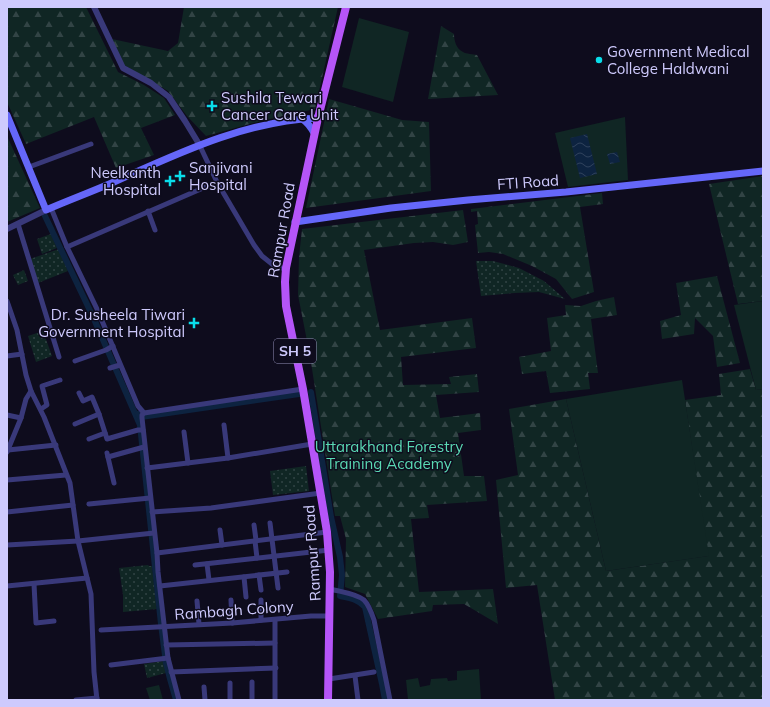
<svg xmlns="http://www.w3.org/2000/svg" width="770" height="707" viewBox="0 0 770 707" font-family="Mulish,sans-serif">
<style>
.grass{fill:url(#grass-dots)}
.forest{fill:url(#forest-firs)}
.green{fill:#102624}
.water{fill:url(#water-waves)}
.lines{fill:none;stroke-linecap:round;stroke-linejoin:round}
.canal{stroke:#0d2340;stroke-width:6}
.minor{stroke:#39397a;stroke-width:5}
.tertiary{stroke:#39397a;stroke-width:6}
.secondary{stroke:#6567f9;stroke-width:7}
.primary{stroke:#b555f8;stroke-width:8}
.poi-dot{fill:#09ddea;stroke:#0e0c1d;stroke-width:1.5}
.labels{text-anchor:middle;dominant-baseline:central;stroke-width:3;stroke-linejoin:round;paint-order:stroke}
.shield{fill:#0e0c1d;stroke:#9491ba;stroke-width:1}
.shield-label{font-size:14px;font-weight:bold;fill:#cecafd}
.poi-label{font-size:15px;fill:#cecafd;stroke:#0e0c1d;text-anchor:start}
.street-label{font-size:15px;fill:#cecafd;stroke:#0e0c1d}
.park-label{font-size:15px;fill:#5ad9b4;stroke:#0e0c1d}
</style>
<defs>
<pattern id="grass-dots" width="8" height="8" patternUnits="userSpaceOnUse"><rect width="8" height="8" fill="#102624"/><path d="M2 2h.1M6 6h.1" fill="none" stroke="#324445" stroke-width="1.8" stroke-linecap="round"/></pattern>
<pattern id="forest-firs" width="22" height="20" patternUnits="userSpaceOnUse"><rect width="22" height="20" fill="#102624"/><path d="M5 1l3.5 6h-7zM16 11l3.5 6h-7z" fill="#324445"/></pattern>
<pattern id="water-waves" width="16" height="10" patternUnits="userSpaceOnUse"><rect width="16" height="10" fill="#0d2340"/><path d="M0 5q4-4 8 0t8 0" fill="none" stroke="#2f425c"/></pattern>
</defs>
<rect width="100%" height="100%" fill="#0e0c1d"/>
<g class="grass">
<polygon points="51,234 57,248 42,254 37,239"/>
<polygon points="59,249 68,271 38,283 30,259"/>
<polygon points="476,261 493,261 519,268 544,281 565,299 539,292 515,293 481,296"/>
<polygon points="24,270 28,281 18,285 13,275"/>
<polygon points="43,331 52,356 36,362 28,336"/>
<polygon points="306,466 309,491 273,495 270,471"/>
<polygon points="148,565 149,566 152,566 157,609 123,612 123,595 119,568"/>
<polygon points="164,661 166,673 147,678 144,664"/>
</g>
<g class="forest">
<polygon points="7,7 86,7 118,72 144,85 164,98 175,115 141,128 154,155 116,168 94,117 26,144 7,102 7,54 8,53 7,50"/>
<polygon points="184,7 338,7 315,109 261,121 206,136 187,116 168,91 124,65 112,39 168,51 178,43"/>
<path d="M441,26l13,8c0,6 2,15 9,18 3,2 10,2 14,3l21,40 -70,4z"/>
<polygon points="329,99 402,120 429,122 431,191 306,208"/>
<polygon points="7,136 40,208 7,222"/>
<polygon points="763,176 763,301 738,304 709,184"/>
<polygon points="602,193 603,204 580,207 594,292 572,299 556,279 532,266 503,254 489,252 478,253 475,225 478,224 477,211 471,212 471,209"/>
<polygon points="463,210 468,242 453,245 433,242 414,243 364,250 380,330 472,318 476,348 401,357 403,385 451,384 449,377 477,374 479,392 436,395 440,418 480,413 481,430 458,433 464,476 484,476 487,501 427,505 429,518 411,519 419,592 493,589 498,624 464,604 433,605 432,611 378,619 365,594 345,587 346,539 340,516 335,516 310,356 298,295 299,257 302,229"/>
<polygon points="717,276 740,363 717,367 713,336 695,318 694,334 662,339 660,321 681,315 676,283"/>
<polygon points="614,297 617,315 591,319 598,373 588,373 590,389 550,393 546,371 522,374 519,357 551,351 547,318 566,315 565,305 581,306 596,301"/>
<polygon points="750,369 756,390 763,389 763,700 555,700 537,585 506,588 496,480 518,475 509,409 566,399 606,571 708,556 685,400 721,395 719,374"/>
</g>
<g class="green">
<polygon points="359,18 409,32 393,102 342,87"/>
<polygon points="625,117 628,180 568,187 555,133"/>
<polygon points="763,301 763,389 756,390 734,305"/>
<polygon points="682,380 709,556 606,571 566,399"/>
<polygon points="479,669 481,700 408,700 406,680 418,678 420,687 430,685 431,679 447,678 448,681 457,680 457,671"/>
<polygon points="159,685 163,700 150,700 146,688"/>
</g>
<g class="water">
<polygon points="587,134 597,174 580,178 570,138"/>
<polygon points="617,152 620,162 610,164 607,154"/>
</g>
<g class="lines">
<g class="canal">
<polyline points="45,216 94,319 140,425 161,624 166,663 170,679 176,700"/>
<path d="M311,392l20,125 9,40 2,18 -2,21c10,2 18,3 25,11l17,77 3,16"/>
<polyline points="138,414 141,417 299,394"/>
</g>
<g class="minor">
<polyline points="199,144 217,182 254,245 262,256 277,268 286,268"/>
<polyline points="29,167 91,144"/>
<polyline points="51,208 67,247 97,309 138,406 144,413"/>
<polyline points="148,211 155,230"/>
<polyline points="18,224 59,357"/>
<polyline points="67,247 217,182"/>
<polyline points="7,301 17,330 26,375 31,391 44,417 70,483 78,541 91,594 94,672 97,700"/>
<polyline points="7,356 22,354"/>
<polyline points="75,361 106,350 113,346"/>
<polyline points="110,368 120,365"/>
<polyline points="79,393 83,401 92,397 99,414 107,439 138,430 143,430"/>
<polyline points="41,409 47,405 42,386 60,380"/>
<polyline points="7,415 21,418"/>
<polyline points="75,424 99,414"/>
<polyline points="224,425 228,458"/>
<polyline points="184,432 188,463"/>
<polyline points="89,439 105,433"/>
<polyline points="8,450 56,445"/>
<polyline points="7,452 21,418 26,399 31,391"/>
<polyline points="107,453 114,483"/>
<polyline points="108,457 144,447"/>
<polyline points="147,468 228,458 312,444"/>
<polyline points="7,480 66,475"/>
<polyline points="89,504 150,498"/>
<polyline points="7,512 73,505"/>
<polyline points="152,512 211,508 321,493"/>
<polyline points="270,523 278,588"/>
<polyline points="254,525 256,540"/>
<polyline points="220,530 222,545"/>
<polyline points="255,541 257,558"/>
<polyline points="7,545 78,541 154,533"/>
<polyline points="157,553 327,532"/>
<polyline points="207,564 209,580"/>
<polyline points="195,565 329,550"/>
<polyline points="259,575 261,590"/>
<polyline points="244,577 246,597"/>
<polyline points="34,584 36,623 54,621"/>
<polyline points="7,586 87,578"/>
<polyline points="160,586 287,572"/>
<path d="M330,589c11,3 25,4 34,11 5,5 8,14 10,20l16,80"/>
<polyline points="231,600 232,623"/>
<polyline points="261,600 261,620"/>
<polyline points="197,601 199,624"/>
<polyline points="101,630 232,623 311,616 330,616"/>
<polyline points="166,645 275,643"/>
<polyline points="111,665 168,658"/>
<polyline points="171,672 276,668"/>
<polyline points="355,676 358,700"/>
<polyline points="329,679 374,672"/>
<polyline points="252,682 252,700"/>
<polyline points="230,683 230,700"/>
<polyline points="204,687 205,700"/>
<polyline points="76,700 97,698"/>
<polyline points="179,700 168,658 158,572 157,553 142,418 142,415 144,413 303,389"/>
<polyline points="275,700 275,620"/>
</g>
<g class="tertiary">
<polyline points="94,7 123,68 151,83 169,97 185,121 199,144"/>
<polyline points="7,229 46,210"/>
</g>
<g class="secondary">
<path d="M7,115l39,95c23,-10 45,-18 68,-28 65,-29 131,-61 204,-64"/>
<path d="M301,118c6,4 10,9 13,15"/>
<polyline points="295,222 391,208 468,200 566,192 763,171"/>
</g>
<polyline class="primary" points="328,700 330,572 327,532 303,389 286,306 285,282 286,268 318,118 346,7"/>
</g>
<g class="poi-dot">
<circle cx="599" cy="60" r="4"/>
<path d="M210 100h4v4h4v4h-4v4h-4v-4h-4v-4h4z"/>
<path d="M178 170h4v4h4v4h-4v4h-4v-4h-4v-4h4z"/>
<path d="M168 175h4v4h4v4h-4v4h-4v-4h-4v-4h4z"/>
<path d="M192 317h4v4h4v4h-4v4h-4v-4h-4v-4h4z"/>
</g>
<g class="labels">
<rect class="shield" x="274" y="339" width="42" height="24" rx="3"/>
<g class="shield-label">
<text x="295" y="351">SH 5</text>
</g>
<g class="poi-label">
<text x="607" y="51">Government Medical<tspan x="607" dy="17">College Haldwani</tspan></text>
<text x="221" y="97">Sushila Tewari<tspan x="221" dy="17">Cancer Care Unit</tspan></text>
<text x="189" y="167">Sanjivani<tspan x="189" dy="17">Hospital</tspan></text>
<text x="161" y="172" text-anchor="end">Neelkanth<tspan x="161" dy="17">Hospital</tspan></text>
<text x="185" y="314" text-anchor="end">Dr. Susheela Tiwari<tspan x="185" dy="17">Government Hospital</tspan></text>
</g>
<g class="street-label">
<text transform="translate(528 182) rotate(-4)">FTI Road</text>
<text transform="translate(281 230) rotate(-80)">Rampur Road</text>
<text transform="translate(312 553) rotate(-94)">Rampur Road</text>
<text transform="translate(234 610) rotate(-4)">Rambagh Colony</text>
</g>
<g class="park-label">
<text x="389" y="446">Uttarakhand Forestry<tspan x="389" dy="17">Training Academy</tspan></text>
</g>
</g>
<rect width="770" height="707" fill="none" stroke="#cecafd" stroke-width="16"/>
</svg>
